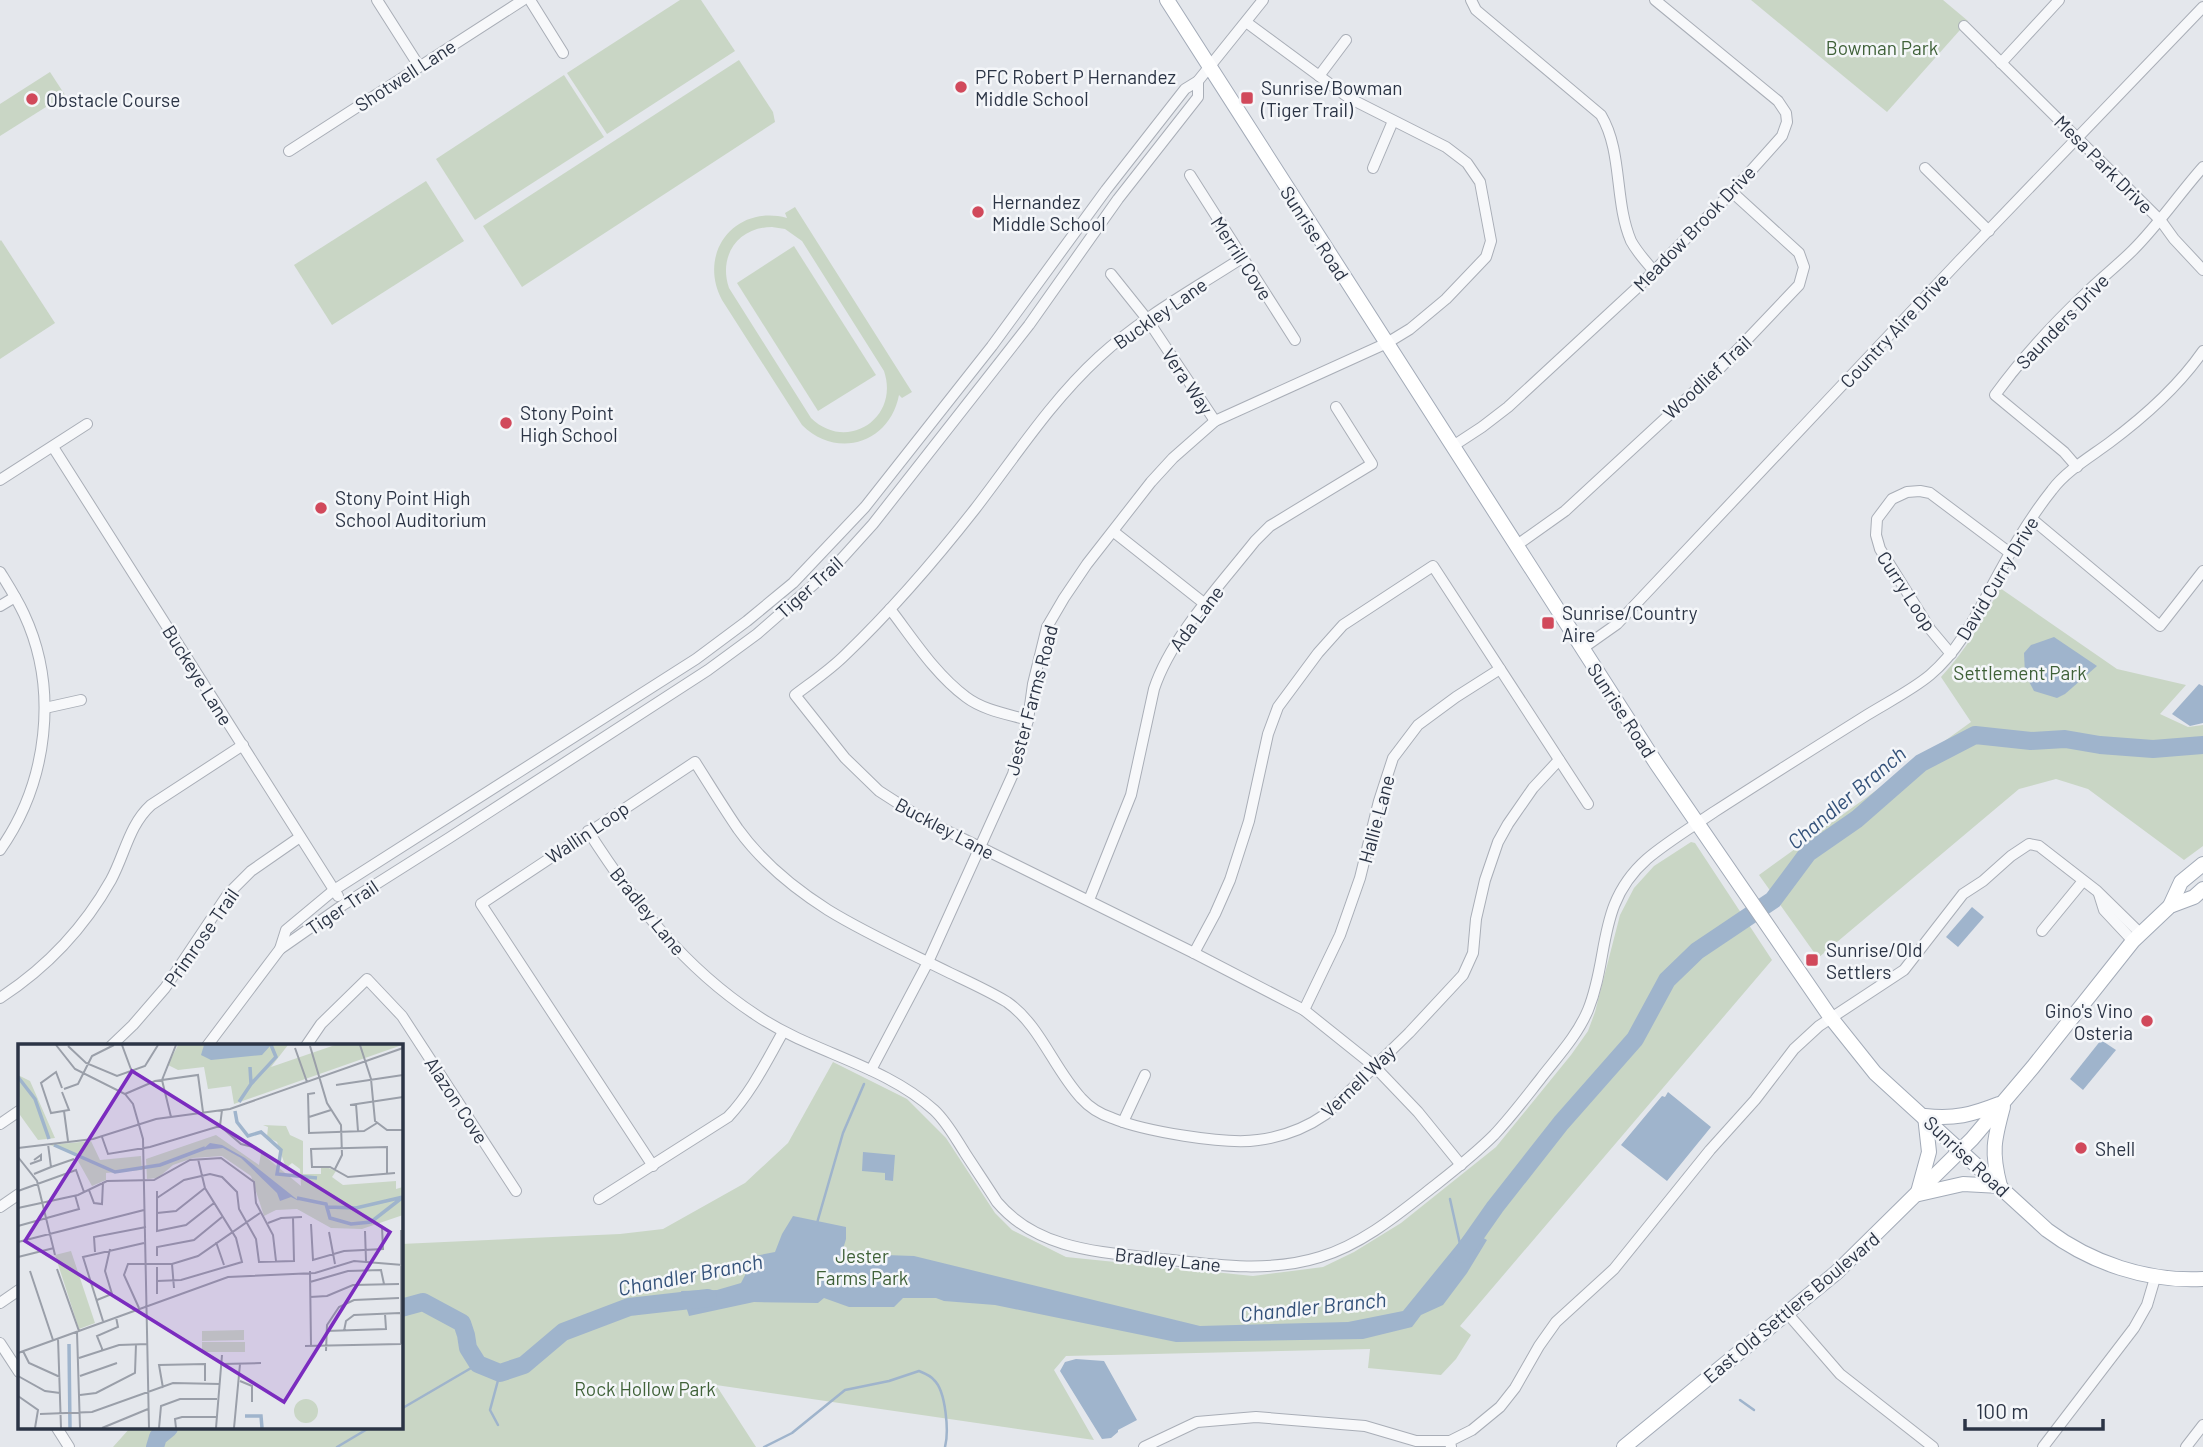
<svg xmlns="http://www.w3.org/2000/svg" width="2203" height="1447" viewBox="0 0 2203 1447" font-family="Barlow,sans-serif">
<style>
.green{fill:#c9d6c5;fill-rule:evenodd}
.water{fill:#9fb4cc}
.lines{fill:none;stroke-linecap:round;stroke-linejoin:round}
.stream{stroke:#9fb4cc;stroke-width:2.5}
.river{stroke:#9fb4cc;stroke-width:18}
.minor-casing{stroke:#a9aeb7;stroke-width:12}
.major-casing{stroke:#a3abb8;stroke-width:16}
.minor{stroke:#f7f8fa;stroke-width:10}
.major{stroke:#fff;stroke-width:14}
.poi-dot{fill:#d1495b;stroke:#f4f6f9;stroke-width:2.5}
.labels{text-anchor:middle;dominant-baseline:central;stroke-width:5;stroke-linejoin:round;paint-order:stroke}
.park-label{font-size:19px;fill:#3f6138;stroke:#f4f6f9}
.street-label{font-size:19px;fill:#2b3445;stroke:#f4f6f9}
.poi-label{font-size:19px;fill:#2b3445;stroke:#f4f6f9;text-anchor:start}
.water-label{font-size:21px;font-style:italic;fill:#34527a;stroke:#f4f6f9}
.inset-river{fill:none;stroke:#9fb4cc;stroke-width:3.5}
.inset-road{fill:none;stroke:#9a9fa9;stroke-width:2}
.view{fill:#7b2cbf;fill-opacity:0.15;stroke:#7b2cbf;stroke-width:3.5}
.inset-edge{fill:none;stroke:#2b3445;stroke-width:3.5}
</style>
<rect width="100%" height="100%" fill="#e4e7ec"/>
<g class="green">
<polygon points="680,0 701,0 735,51 607,134 567,73"/>
<polygon points="1751,0 1943,0 1968,21 1887,112"/>
<polygon points="739,60 773,112 775,122 522,287 483,226"/>
<polygon points="50,72 65,95 0,136 0,104"/>
<polygon points="564,75 604,137 475,220 436,159"/>
<polygon points="426,181 464,241 332,325 294,265"/>
<path d="M795,207l117,185 -10,6 -3,-3c-9,48 -62,65 -97,30l-80,-125c-25,-47 13,-96 65,-82l-2,-5zM772,227l13,2 17,12 82,130c16,47 -37,82 -73,47l-82,-130c-11,-32 9,-61 43,-61z"/>
<polygon points="1,240 55,323 0,359 0,241"/>
<polygon points="794,246 876,375 818,411 737,283"/>
<path d="M2000,588l117,81 69,16 -26,29 28,13 15,-2v121l-19,14 -96,-71 -32,-10 -37,10 -201,169 -59,-83 212,-153 -30,-45c25,-27 42,-57 59,-89z"/>
<polygon points="1691,842 1695,843 1772,960 1460,1326 1471,1335 1456,1359 1441,1375 1368,1368 1370,1349 1066,1356 1054,1370 1094,1440 716,1385 756,1447 113,1447 130,1428 401,1428 401,1244 620,1234 663,1229 745,1183 788,1143 833,1062 907,1099 946,1138 995,1213 1012,1230 1066,1257 1253,1276 1323,1267 1354,1252 1401,1223 1496,1147 1571,1055 1588,1031 1595,1012 1620,915 1634,888 1654,866"/>
</g>
<g class="water">
<polygon points="2054,637 2097,666 2065,694 2057,698 2034,691 2025,674 2024,653 2031,645"/>
<polygon points="2199,684 2203,686 2203,723 2190,726 2172,714"/>
<polygon points="1972,907 1984,917 1958,947 1946,937"/>
<polygon points="2101,1040 2116,1050 2083,1090 2070,1079"/>
<polygon points="1668,1092 1711,1127 1667,1181 1621,1145 1662,1096 1665,1097"/>
<polygon points="863,1152 895,1155 893,1181 885,1180 885,1173 862,1171"/>
<polygon points="793,1216 846,1227 846,1239 840,1259 856,1254 914,1256 1200,1326 1348,1322 1403,1311 1469,1230 1487,1240 1467,1273 1443,1305 1421,1315 1412,1327 1363,1339 1176,1342 995,1305 944,1301 936,1298 903,1298 894,1307 849,1307 824,1298 818,1303 754,1302 689,1316 681,1291 717,1290 741,1283 755,1256 775,1252 782,1234"/>
<polygon points="1076,1359 1104,1361 1137,1420 1118,1430 1118,1432 1111,1438 1102,1439 1060,1371 1065,1362"/>
</g>
<g class="lines">
<g class="stream">
<polyline points="1450,1199 1460,1244"/>
<polyline points="817,1223 843,1133 864,1084"/>
<polyline points="1740,1400 1754,1410"/>
<polyline points="401,1409 478,1364"/>
<polyline points="498,1425 490,1410 500,1373"/>
<polyline points="337,1447 369,1428"/>
<path d="M764,1447l28,-14 53,-43 44,-9 30,-10c5,2 12,5 15,9 12,11 15,52 11,67"/>
</g>
<g class="river">
<polyline points="1462,1254 1495,1207 1561,1123 1635,1039 1667,980 1697,951 1773,900 1808,853 1857,819 1921,763 1975,735 2031,741 2065,739 2100,745 2153,749 2203,745"/>
<polyline points="401,1308 423,1302 462,1323 466,1335 468,1348 478,1364 500,1373 524,1365 563,1332 629,1307 708,1298"/>
<polyline points="155,1447 158,1437 169,1428"/>
</g>
<g class="minor-casing">
<g id="minor">
<polyline points="377,0 419,66"/>
<polyline points="530,0 563,53"/>
<path d="M1471,0l5,10 125,105c22,37 13,86 30,126 6,11 14,20 23,30"/>
<polyline points="1964,26 2161,221 2174,239 2203,270"/>
<polyline points="2001,63 2059,0"/>
<polyline points="1319,76 1346,40"/>
<polyline points="289,151 523,0"/>
<polyline points="1373,168 1393,121"/>
<polyline points="1925,168 1989,231"/>
<polyline points="1190,175 1295,340"/>
<path d="M1242,258c-48,31 -101,60 -143,99 -48,44 -84,100 -124,152 -40,51 -83,101 -130,146 -15,15 -33,27 -50,40l50,63 34,33 42,27 273,135 110,57 70,56 44,46 43,53"/>
<polyline points="1111,274 1147,319 1215,421"/>
<polyline points="1453,446 1482,427 1508,407 1639,286 1732,192 1782,136 1787,122 1786,113 1778,101 1655,0"/>
<polyline points="53,447 338,896"/>
<path d="M2077,467l-13,-15 -69,-57c27,-37 57,-70 90,-101 15,-15 33,-29 48,-44 26,-26 46,-56 70,-83"/>
<polyline points="0,480 87,424"/>
<polyline points="2032,519 2160,626 2203,571"/>
<polyline points="1114,532 1205,604"/>
<polyline points="1517,545 1565,511 1721,367 1799,285 1804,267 1799,253 1732,192"/>
<path d="M0,572c8,13 17,27 24,42 35,75 24,168 -24,236"/>
<polyline points="0,606 15,597"/>
<path d="M890,609c23,30 45,65 76,88 17,13 41,17 62,23"/>
<polyline points="1583,648 1617,624 1960,260 2203,7"/>
<polyline points="1951,654 1930,629 1880,549 1876,535 1877,519 1892,499 1907,492 1920,491 1930,493 2010,553"/>
<polyline points="45,708 81,700"/>
<path d="M588,831c47,73 95,136 168,184 56,38 127,49 178,95 13,12 22,29 31,43 11,17 22,33 32,49 44,52 114,50 175,58 49,6 100,12 148,-3 44,-13 82,-46 118,-74 19,-15 39,-31 56,-48 17,-18 32,-38 47,-57 17,-22 36,-42 47,-68 22,-54 8,-106 59,-151 20,-17 45,-32 67,-47 51,-33 102,-65 153,-97 21,-13 45,-25 63,-40 32,-27 49,-66 69,-102 15,-28 33,-58 53,-83 14,-19 38,-33 57,-47 35,-26 69,-56 94,-92"/>
<polyline points="2099,894 2104,910 2133,941"/>
<path d="M1089,900l42,-105 23,-106c17,-52 67,-105 101,-148l15,-15 102,-62 -36,-57"/>
<polyline points="2042,931 2083,881"/>
<polyline points="280,949 286,930 334,890 696,659 747,621 793,583 865,507 992,346 1106,190 1185,89 1198,81 1263,0"/>
<polyline points="1194,953 1215,914 1230,880 1249,821 1268,734 1278,707 1318,653 1343,625 1433,566 1588,804"/>
<path d="M0,998c46,-30 84,-70 111,-118 14,-26 18,-55 40,-75l92,-60"/>
<polyline points="1304,1010 1340,935 1360,878 1379,801 1393,758 1418,725 1456,697 1500,669"/>
<polyline points="111,1046 133,1025 165,988 228,894 251,871 300,837"/>
<polyline points="207,1046 280,949 343,905 449,838 708,670 757,634 836,565 873,524 1029,325 1118,199 1198,97 1198,81"/>
<polyline points="306,1046 321,1024 367,979 402,1016 516,1191"/>
<polyline points="871,1070 928,962 1013,774 1028,720 1033,684 1047,627 1064,598 1087,564 1151,482 1173,458 1215,421 1387,343 1410,329 1446,299 1486,257 1491,241 1480,182 1467,163 1446,147 1349,98 1246,22"/>
<polyline points="1123,1122 1145,1075"/>
<polyline points="0,1124 19,1111"/>
<path d="M653,1166l-172,-262 214,-142c14,22 28,45 43,67 23,32 57,60 90,81 39,24 82,43 122,63 19,9 39,18 57,29 33,23 47,67 74,96 8,9 19,16 31,20 31,13 113,27 146,22 24,-3 48,-12 68,-26l83,-81 54,-58 10,-22 3,-34 9,-39 13,-38 10,-18 25,-36 26,-28"/>
<path d="M599,1199l129,-82c23,-24 38,-55 55,-85"/>
<polyline points="0,1207 19,1194"/>
<polyline points="0,1303 19,1290"/>
<polyline points="1787,1313 1840,1374 1933,1447"/>
<polyline points="0,1343 19,1372"/>
<polyline points="57,1428 69,1447"/>
<polyline points="1144,1447 1197,1422 1256,1417 1365,1426 1416,1441 1450,1441"/>
<polyline points="1451,1447 1450,1441 1472,1430 1500,1407 1515,1388 1539,1346 1556,1322 1614,1269 1710,1150 1755,1100 1794,1049 1819,1026 1904,970 1963,894 1983,881 2011,856 2029,844 2039,846 2097,891 2141,934"/>
<polyline points="2043,1447 2134,1328 2147,1305 2155,1278"/>
<polyline points="2186,1447 2203,1425"/>
</g>
</g>
<g class="major-casing">
<g id="major">
<path d="M1167,0l489,763 175,255 44,55 172,157c44,33 100,52 156,49"/>
<polyline points="2170,906 2181,882 2203,864"/>
<path d="M2000,1186c-9,-34 -6,-46 3,-79"/>
<path d="M1918,1192l11,-40 -4,-36c30,3 46,-1 74,-12"/>
<polyline points="1919,1194 1963,1184 2000,1186"/>
<polyline points="1624,1447 1837,1272 1972,1139 2033,1067 2133,941 2170,906 2194,897 2203,889"/>
</g>
</g>
<use href="#minor" class="minor"/>
<use href="#major" class="major"/>
</g>
<g class="poi-dot">
<circle cx="961" cy="87" r="7"/>
<rect x="1240" y="91" width="14" height="14" rx="3.5"/>
<circle cx="32" cy="99" r="7"/>
<circle cx="978" cy="212" r="7"/>
<circle cx="506" cy="423" r="7"/>
<circle cx="321" cy="508" r="7"/>
<rect x="1541" y="616" width="14" height="14" rx="3.5"/>
<rect x="1805" y="953" width="14" height="14" rx="3.5"/>
<circle cx="2147" cy="1021" r="7"/>
<circle cx="2081" cy="1148" r="7"/>
</g>
<g class="labels">
<g class="park-label">
<text x="1882" y="47">Bowman Park</text>
<text x="2020" y="672">Settlement Park</text>
<text x="862" y="1255">Jester<tspan x="862" dy="22">Farms Park</tspan></text>
<text x="645" y="1388">Rock Hollow Park</text>
</g>
<g class="street-label">
<text transform="translate(405 75) rotate(-33)">Shotwell Lane</text>
<text transform="translate(2104 164) rotate(45)">Mesa Park Drive</text>
<text transform="translate(1694 228) rotate(-46)">Meadow Brook Drive</text>
<text transform="translate(1315 233) rotate(57)">Sunrise Road</text>
<text transform="translate(1242 258) rotate(57)">Merrill Cove</text>
<text transform="translate(1160 313) rotate(-35)">Buckley Lane</text>
<text transform="translate(2062 321) rotate(-46)">Saunders Drive</text>
<text transform="translate(1894 330) rotate(-47)">Country Aire Drive</text>
<text transform="translate(1707 377) rotate(-43)">Woodlief Trail</text>
<text transform="translate(1188 381) rotate(56)">Vera Way</text>
<text transform="translate(1997 578) rotate(-59)">David Curry Drive</text>
<text transform="translate(809 587) rotate(-42)">Tiger Trail</text>
<text transform="translate(1907 591) rotate(57)">Curry Loop</text>
<text transform="translate(1196 618) rotate(-53)">Ada Lane</text>
<text transform="translate(198 675) rotate(58)">Buckeye Lane</text>
<text transform="translate(1031 700) rotate(-75)">Jester Farms Road</text>
<text transform="translate(1622 710) rotate(57)">Sunrise Road</text>
<text transform="translate(1376 819) rotate(-75)">Hallie Lane</text>
<text transform="translate(945 828) rotate(28)">Buckley Lane</text>
<text transform="translate(587 832) rotate(-34)">Wallin Loop</text>
<text transform="translate(342 907) rotate(-34)">Tiger Trail</text>
<text transform="translate(648 911) rotate(51)">Bradley Lane</text>
<text transform="translate(201 937) rotate(-55)">Primrose Trail</text>
<text transform="translate(1358 1081) rotate(-44)">Vernell Way</text>
<text transform="translate(457 1100) rotate(57)">Alazon Cove</text>
<text transform="translate(1967 1156) rotate(43)">Sunrise Road</text>
<text transform="translate(1168 1259) rotate(6)">Bradley Lane</text>
<text transform="translate(1791 1307) rotate(-40)">East Old Settlers Boulevard</text>
</g>
<g class="poi-label">
<text x="975" y="76">PFC Robert P Hernandez<tspan x="975" dy="22">Middle School</tspan></text>
<text x="1261" y="87">Sunrise/Bowman<tspan x="1261" dy="22">(Tiger Trail)</tspan></text>
<text x="46" y="99">Obstacle Course</text>
<text x="992" y="201">Hernandez<tspan x="992" dy="22">Middle School</tspan></text>
<text x="520" y="412">Stony Point<tspan x="520" dy="22">High School</tspan></text>
<text x="335" y="497">Stony Point High<tspan x="335" dy="22">School Auditorium</tspan></text>
<text x="1562" y="612">Sunrise/Country<tspan x="1562" dy="22">Aire</tspan></text>
<text x="1826" y="949">Sunrise/Old<tspan x="1826" dy="22">Settlers</tspan></text>
<text x="2133" y="1010" text-anchor="end">Gino's Vino<tspan x="2133" dy="22">Osteria</tspan></text>
<text x="2095" y="1148">Shell</text>
</g>
<g class="water-label">
<text transform="translate(1846 797) rotate(-40)">Chandler Branch</text>
<text transform="translate(690 1274) rotate(-11)">Chandler Branch</text>
<text transform="translate(1313 1306) rotate(-6)">Chandler Branch</text>
</g>
</g>
<g transform="translate(18 1044)">
<rect width="385" height="385" fill="#e4e7ec"/>
<path d="M160,1h110l-17,22 64,-22h67l-168,59 -3,-18 -23,3 -4,-22 -26,3 -10,-5zM0,31l12,6 25,57 -17,2 -18,-25zM245,81l23,1 4,9 13,6v33h18v-7h5l10,4 -4,6 11,8 53,-4v8l7,-2v28l-41,14 -31,-1 -34,-19 -21,1 -12,6 -13,-40 -29,-20 -29,2 -20,7 -15,13 -11,1 -1,-20 70,-24 43,30 2,-12 40,33 -1,-17 -8,-6 -6,5 -9,-26 -10,-5 1,-10zM73,97l9,19 41,-4 1,14 -36,3v7l-14,6 -14,-25 3,-5 -31,-11zM53,207l24,72 -16,6 -24,-74zM226,286v10l-42,1v-10zM184,298h43v10h-43zM276 367a12 12 0 1 1 24 0a12 12 0 1 1-24 0Z" fill="#c9d6c5"/>
<path d="M186,1h67l-9,10 -51,5 -10,-5zM192,99l12,2 23,13 54,43 -8,-4 -11,4 -3,-8 -36,-35 -18,-10 -21,2z" fill="#9fb4cc"/>
<path class="inset-river" d="M0,33l17,22 14,40M233,40l25,-27 -5,-12M221,58l12,-18 -1,-17M217,67l2,11 11,14 13,-4 20,18 -4,24 40,4M36,101l61,27 45,-7 45,-17M279,154l29,6 4,14 21,6 20,-2 32,-25M310,163l28,1 47,-11M51,300l1,84M227,372h16l1,12"/>
<path class="inset-road" d="M38,1l19,24 50,25 8,10 10,35 6,289M104,1l10,27M342,1l11,34 4,42 12,9h16M50,2l18,17 31,13 28,-10 13,-21M292,2l17,57 14,22 1,30 -7,14M277,4l12,34M318,41l67,-10M44,44l-6,-16 -15,11 10,30 18,-3 -7,-18M46,45l14,-5 14,-28 22,-11M297,49l-7,1 1,39 55,-2 13,-8M107,50l30,-13 43,-6 5,37M338,60l2,27M332,61l53,-8M46,67l4,30M153,73l-9,-37 14,-35M291,73l22,-7M202,82l21,18 16,4M84,93l6,17 42,-7 70,-21 2,-16M0,104l75,-9 63,-20 74,-10 173,-61M0,113l19,24 18,74M12,120l11,-4v-5l-7,5M33,123l23,-8M369,129v-26l-76,2 1,18h18l18,10 47,-4M16,130l17,-7 -3,-23M71,146l5,13 8,1 1,-22M0,147l58,-21 8,22M139,147v40l29,-6 28,-22M139,154l27,-18 26,-6 12,3 15,15 2,17 17,30 3,23 35,-1 -1,-44M0,164l60,-13 29,-14 47,-1 36,-20 31,-2 33,24 2,21 17,32 3,26M139,169l19,-2 29,-23M250,179l13,-5 21,-1M293,180l2,36 31,-9 39,-2 -1,-22M0,182l61,-17 -4,-14M347,187l1,30M311,188l6,32M0,198l126,-32M198,198l8,23M77,208l-1,-15 52,-10M139,212v-9l37,-7 28,-23M0,213l36,-9M154,220l2,24M139,223v27M39,225l22,62M12,227l23,69M292,227l1,75M139,237l24,-1 61,-18 -6,-24 -31,-50 -7,-29M292,238l38,-11 33,-1 3,14M292,253l17,-1 26,-11 46,-1M79,256l15,-6 -7,-23 5,-22M121,264l-15,-33 4,-11h44l26,-8 62,-43M85,277l-20,-64 61,-14M308,287l60,-2 -1,-15M326,287l2,-10 8,-6 46,-2M59,288l3,96M40,294l3,90M383,300v-114M287,302l96,-2M5,307l6,12 31,14M85,307l-6,-15 21,-9 -2,-10M308,307l1,-26 12,-18 15,-7 45,-2M0,309l210,-76 87,-4 39,-12 49,4M61,314l40,-13 29,-1M204,320l39,-1M0,332l27,15 15,2M62,332l37,-13M222,337l12,5v16M145,344l-4,-23 46,-1v17M62,351l16,-2 39,-20 1,-29M0,352l20,14 -3,18M22,370l52,-2 81,-29 47,1M84,384l46,-19M141,384l2,-22 19,-7h37M158,384l-1,-9 7,-2h34M198,384l6,-73M216,384l6,-64"/>
<path class="view" d="M114,27l258,161 -106,170 -259,-161z"/>
<rect width="385" height="385" class="inset-edge"/>
</g>
<path d="M1965 1419v10h138v-10" fill="none" stroke="#2b3445" stroke-width="3.5"/>
<text x="1976" y="1419" font-size="21" fill="#2b3445" stroke="#f4f6f9" stroke-width="5" paint-order="stroke">100 m</text>
</svg>
